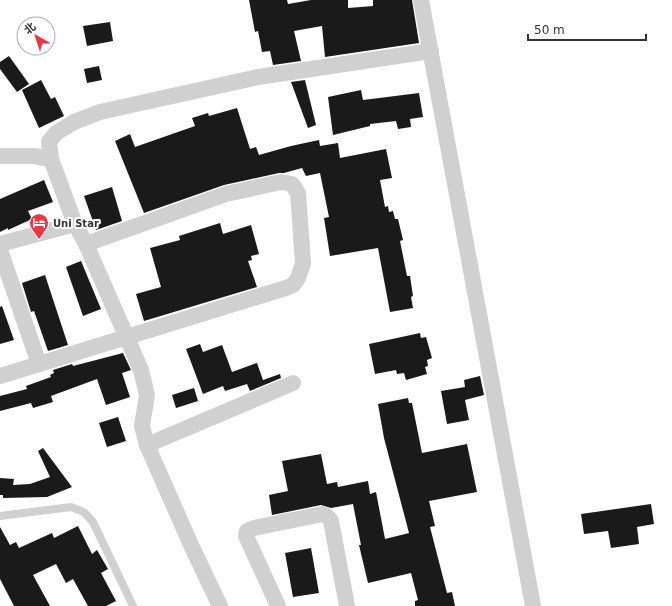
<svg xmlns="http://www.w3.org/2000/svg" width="672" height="606" viewBox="0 0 672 606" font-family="'DejaVu Sans','Noto Sans SC',sans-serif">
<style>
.building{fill:#1a1a1a}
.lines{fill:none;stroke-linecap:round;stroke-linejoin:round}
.lane{stroke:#d0d0d0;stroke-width:8}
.street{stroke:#d0d0d0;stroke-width:16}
.labels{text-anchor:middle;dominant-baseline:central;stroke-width:4;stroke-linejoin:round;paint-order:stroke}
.poi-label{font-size:10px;font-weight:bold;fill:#333;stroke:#fff;text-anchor:start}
</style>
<rect width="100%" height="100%" fill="#fff"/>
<g class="building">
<polygon points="249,0 287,0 288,4 311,0 348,0 348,8 373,6 373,0 412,0 419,43 325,57 322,26 294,31 301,61 273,65 270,51 262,52 258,31 255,32"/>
<polygon points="110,22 113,41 87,46 83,26"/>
<polygon points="9,56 29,84 17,92 0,69 0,62"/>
<polygon points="99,66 102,80 87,83 84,69"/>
<polygon points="41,80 51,99 55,97 64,116 39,128 22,90"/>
<polygon points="305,80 316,125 308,128 291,82"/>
<polygon points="361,90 363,100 419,93 423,117 410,119 411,127 398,129 396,121 370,124 370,126 333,135 328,97"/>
<polygon points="237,108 250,149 256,147 259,155 291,146 319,140 320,146 338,143 340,158 386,149 392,178 380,180 385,207 388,206 389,212 393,211 395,219 398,219 403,240 400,241 407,276 410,276 413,296 411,297 413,308 390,312 378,248 330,256 324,218 329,217 320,173 306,176 302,168 284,173 279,173 224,185 144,213 115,141 130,134 135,147 195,126 192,118 208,113 209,116"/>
<polygon points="44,180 53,202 28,211 32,219 8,230 8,228 0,232 0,199"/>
<polygon points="112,187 122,221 96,230 84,196"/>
<polygon points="220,223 223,234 251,225 259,254 251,256 252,260 248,261 257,287 144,321 136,294 161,287 150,248 180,240 179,236"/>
<polygon points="81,261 101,309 83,316 66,267"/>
<polygon points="45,275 68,345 48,351 34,311 31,312 22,283"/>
<polygon points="2,306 14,340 0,344 0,307"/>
<polygon points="420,333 421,338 426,337 432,358 427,360 428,366 425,367 427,374 406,380 404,373 397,374 396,370 375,374 369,344"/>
<polygon points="200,344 203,352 222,345 232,372 257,363 263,380 280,374 281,378 250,391 247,384 225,391 223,386 203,394 186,349"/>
<polygon points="123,353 131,370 122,373 130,397 106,405 97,379 51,396 53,402 33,408 31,403 0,411 0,396 27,389 26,386 51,377 50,375 54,373 53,370 72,364 73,366"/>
<polygon points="480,376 484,395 465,400 469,420 447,424 441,391 465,387 464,380"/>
<polygon points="194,388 198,401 176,408 172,395"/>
<polygon points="408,398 409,403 412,403 422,453 467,444 477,492 429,501 435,526 430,527 447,593 452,592 455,606 415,606 415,601 418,600 411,573 368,583 359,545 361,545 353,504 331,508 321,505 272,515 269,495 288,491 282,461 321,454 327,484 337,482 338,487 368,481 370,494 376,492 385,539 409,533 384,438 378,404"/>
<polygon points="118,417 126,441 107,447 99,423"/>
<polygon points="43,448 72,487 47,497 3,498 3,495 0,495 0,478 14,479 13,485 30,484 50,477 38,451"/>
<polygon points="651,504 654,524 637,527 639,544 611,548 608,531 584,534 581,514"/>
<polygon points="78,526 92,554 97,550 108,569 101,573 116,601 106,606 88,606 73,579 66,583 56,564 33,575 50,606 14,606 0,579 0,527 10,545 16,542 19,548 52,533 54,538"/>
<polygon points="311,548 319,593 293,597 285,553"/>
</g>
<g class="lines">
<polyline class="lane" points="0,516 71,507 84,512 93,522 133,606"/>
<g class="street">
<polyline points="421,0 533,606"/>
<polyline points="0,156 34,156 51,159 75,224 86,244 141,370 147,395 142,426 147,445 191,545 220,606"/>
<polyline points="51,159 49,142 56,133 74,122 100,112 258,77 431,51"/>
<polyline points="0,244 75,224"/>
<polyline points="0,250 39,364"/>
<polyline points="0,376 286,288 293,285 298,278 303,263 298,193 292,184 281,182 226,194 86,244"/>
<polyline points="147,445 293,383"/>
<polyline points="278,606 246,536 247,531 254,528 323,514 328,517 331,521 347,606"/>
</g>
</g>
<defs>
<g id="hotel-pin" transform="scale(1)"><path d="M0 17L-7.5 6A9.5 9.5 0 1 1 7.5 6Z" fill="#e63946" stroke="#fff"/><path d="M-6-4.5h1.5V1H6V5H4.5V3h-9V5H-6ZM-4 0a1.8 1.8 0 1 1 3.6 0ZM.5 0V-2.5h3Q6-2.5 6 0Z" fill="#fff"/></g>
</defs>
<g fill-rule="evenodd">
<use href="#hotel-pin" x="39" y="223"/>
</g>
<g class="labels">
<g class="poi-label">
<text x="53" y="223">Uni Star</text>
</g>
</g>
<g transform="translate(36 36) rotate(321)"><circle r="19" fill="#ffffff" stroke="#adadad"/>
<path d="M0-3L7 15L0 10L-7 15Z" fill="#e63946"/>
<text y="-6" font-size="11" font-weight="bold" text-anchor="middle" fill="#333333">北</text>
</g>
<path d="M528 34v6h118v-6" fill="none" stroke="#333333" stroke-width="2"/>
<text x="534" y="34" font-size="12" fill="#333333" stroke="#ffffff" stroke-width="3" paint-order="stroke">50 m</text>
</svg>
